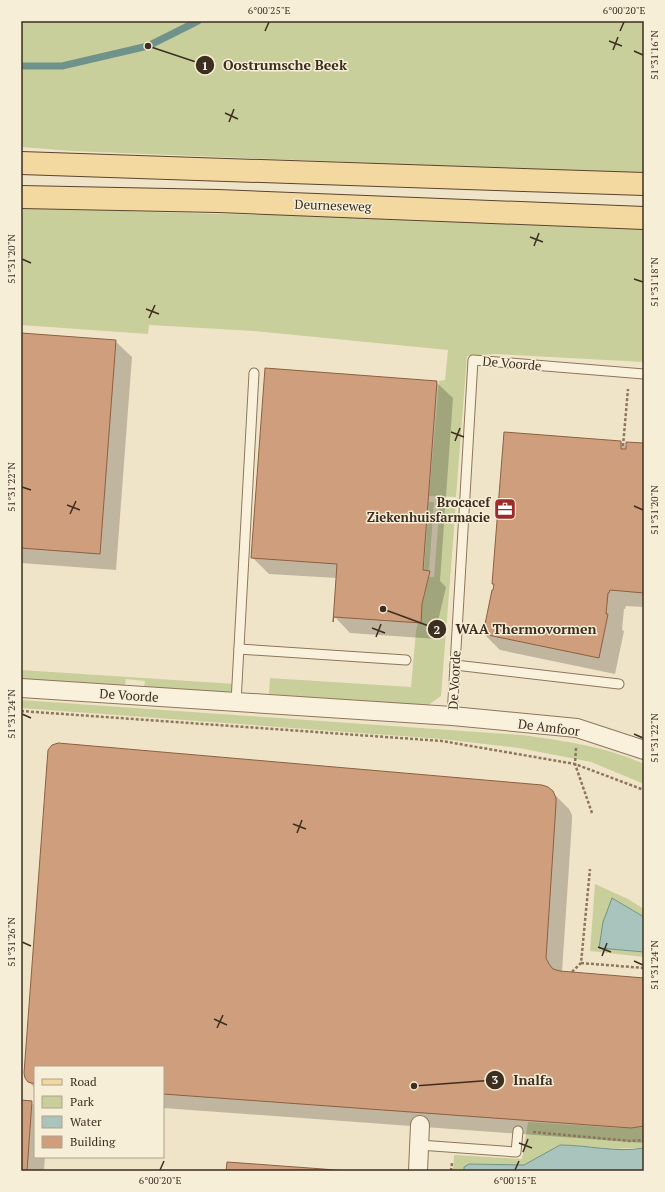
<svg xmlns="http://www.w3.org/2000/svg" width="665" height="1192" viewBox="0 0 665 1192" font-family="'PT Serif',serif">
<style>
.green{fill:#c9cf9b}
.water{fill:#a9c4bc;stroke:#6f938a}
.shadow{fill:#0003}
.lines{fill:none;stroke-linecap:round;stroke-linejoin:round}
.stream{stroke:#6f938a;stroke-width:7}
.building{fill:#cf9f7d;stroke:#8d5f41}
.lane-casing{stroke:#8d765c;stroke-width:11}
.street-casing{stroke:#8d765c;stroke-width:20}
.primary-casing{stroke:#5b4430;stroke-width:24}
.path{stroke:#8d765c;stroke-width:2.5;stroke-dasharray:3 2;stroke-linecap:butt}
.lane{stroke:#faf1dc;stroke-width:9}
.street{stroke:#faf1dc;stroke-width:18}
.primary{stroke:#f3d9a0;stroke-width:22}
.ticks{fill:none;stroke:#3d2e20;stroke-width:1.5}
.labels{text-anchor:middle;dominant-baseline:central;stroke-width:3;stroke-linejoin:round;paint-order:stroke}
.street-label{font-size:13px;fill:#3d2e20;stroke:#f7eed8}
.poi-label{font-size:13px;font-weight:bold;fill:#3d2e20;stroke:#f7eed8;text-anchor:end}
.leader{fill:none;stroke:#3d2e20;stroke-width:1.5}
.callout-dot{fill:#3d2e20;stroke:#f7eed8;stroke-width:1.5}
.mark-label{font-size:12px;text-anchor:middle;font-weight:bold;fill:#fff}
.callout-label{font-size:14px;text-anchor:middle;font-weight:bold;fill:#3d2e20;stroke:#f7eed8;stroke-width:3;stroke-linejoin:round;paint-order:stroke}
.neatline{fill:none;stroke:#3d2e20;stroke-width:1.5}
.ticks-label{font-size:10px;text-anchor:middle;fill:#3d2e20}
</style>
<rect width="100%" height="100%" fill="#f0e4c8"/>
<g class="green">
<polygon points="21,21 644,21 644,174 71,151 21,147"/>
<polygon points="21,207 153,212 384,218 644,228 644,362 494,354 467,356 456,497 429,496 439,381 445,380 448,350 254,331 149,325 148,334 21,325"/>
<polygon points="429,502 434,502 429,570 424,570"/>
<polygon points="440,502 456,503 441,696 427,706 269,694 270,678 411,687 416,631 429,577 434,577"/>
<polygon points="21,670 235,684 233,692 144,688 145,681 126,679 125,685 21,679"/>
<path d="M21,700l501,35c41,6 83,11 122,29v20l-53,-22 -72,-14 -77,-9 -421,-31z"/>
<polygon points="595,884 628,899 644,909 644,917 613,898 599,948 644,952 644,957 590,951"/>
<polygon points="528,1122 622,1128 644,1127 644,1148 605,1149 572,1145 560,1145 524,1165 470,1164 464,1167 464,1171 453,1171 454,1155 522,1159"/>
</g>
<g class="water">
<polygon points="612,898 644,917 644,952 599,948 603,922"/>
<path d="M560,1145c28,0 56,8 84,3v23h-180v-4l5,-3 55,1z"/>
</g>
<g class="shadow">
<polygon points="21,334 115,341 132,357 116,570 21,563"/>
<polygon points="436,382 453,398 440,581 446,587 438,621 437,639 350,633 334,616 337,578 269,574 252,557"/>
<polygon points="621,442 627,448 644,444 644,607 626,606 625,609 624,609 622,630 624,631 615,674 500,650 484,634 495,585 493,584"/>
<polygon points="552,792 569,809 572,815 572,821 562,972 644,979 644,1143 163,1108 163,1067 35,1067 35,1088 29,1082 29,1014"/>
<polygon points="21,1101 31,1102 35,1106 35,1157 45,1157 44,1171 21,1171"/>
</g>
<g class="lines">
<polyline class="stream" points="21,66 62,66 148,46 198,21"/>
</g>
<g class="building">
<polygon points="21,333 116,340 100,554 21,548"/>
<polygon points="265,368 437,381 423,570 430,571 422,604 421,623 334,617 333,622 337,564 251,558"/>
<polygon points="504,432 621,441 621,449 626,449 626,442 644,443 644,593 610,590 609,593 608,593 606,614 608,614 599,658 483,634 492,590 493,590 494,584 492,584"/>
<polygon points="58,743 542,785 548,787 553,791 556,798 556,804 546,958 549,964 553,969 560,971 644,978 644,1126 631,1128 163,1094 163,1067 35,1067 35,1084 28,1082 25,1078 24,1073 48,750 52,745"/>
<polygon points="21,1100 32,1101 27,1171 21,1171"/>
<polygon points="227,1162 323,1169 346,1171 226,1171"/>
</g>
<g class="lines">
<g class="lane-casing">
<g id="lane">
<polyline points="239,649 406,660"/>
<polyline points="455,665 619,684"/>
<polyline points="236,702 254,373"/>
<polyline points="452,716 473,360 644,374"/>
<polyline points="419,1145 516,1152 518,1131"/>
</g>
</g>
<g class="street-casing">
<g id="street">
<polyline points="21,688 452,716 577,728 644,750"/>
<polyline points="418,1171 420,1125"/>
</g>
</g>
<g class="primary-casing">
<g id="primary">
<polyline points="21,163 644,184"/>
<polyline points="21,197 218,201 644,218"/>
</g>
</g>
<g class="path">
<polyline points="623,446 628,389"/>
<polyline points="21,711 442,741 575,764 644,790"/>
<polyline points="576,748 575,764 592,813"/>
<polyline points="581,963 644,968"/>
<polyline points="572,972 581,963 590,869"/>
<polyline points="533,1132 630,1141 644,1140"/>
<polyline points="451,1171 452,1163"/>
</g>
<use href="#lane" class="lane"/>
<use href="#street" class="street"/>
<use href="#primary" class="primary"/>
</g>
<path class="ticks" d="M265,31l4,-9M620,31l4,-9M609,41l13,5M613,50l5,-13M634,51l9,4M225,113l13,6M229,122l5,-13M530,237l13,5M534,246l5,-13M22,259l9,4M634,279l9,3M146,309l13,5M149,318l6,-13M451,432l13,5M455,441l5,-13M22,487l9,3M67,505l13,5M634,506l9,4M70,514l6,-13M372,628l13,5M376,637l5,-13M22,714l9,4M634,734l9,4M293,824l13,5M297,833l5,-13M22,942l9,4M598,947l13,5M602,956l5,-13M634,961l9,4M214,1019l13,6M217,1028l6,-13M519,1143l13,5M523,1152l5,-13M160,1170l4,-9M515,1170l4,-9"/>
<defs>
<g id="office-square" transform="scale(1.15)"><rect x="-9" y="-9" width="18" height="18" rx="4" fill="#9e2a2b" stroke="#f7eed8"/><path d="M-6-3h4V-5.5h4V-3h4V5H-6ZM-1-4.5V-3h2v-1.5ZM-6 0V1H6V0Z" fill="#fff"/></g>
</defs>
<g fill-rule="evenodd">
<use href="#office-square" x="505" y="509"/>
</g>
<g class="labels">
<g class="street-label">
<text transform="translate(333 205) rotate(2)">Deurneseweg</text>
<text transform="translate(512 363) rotate(5)">De Voorde</text>
<text transform="translate(454 680) rotate(-87)">De Voorde</text>
<text transform="translate(129 695) rotate(4)">De Voorde</text>
<text transform="translate(549 727) rotate(7)">De Amfoor</text>
</g>
<g class="poi-label">
<text x="490" y="502">Brocacef<tspan x="490" dy="15">Ziekenhuisfarmacie</tspan></text>
</g>
</g>
<path class="leader" d="M148 46L205 65M383 609L437 629M414 1086L495 1080"/>
<g class="callout-dot">
<circle cx="148" cy="46" r="4"/>
<circle cx="383" cy="609" r="4"/>
<circle cx="414" cy="1086" r="4"/>
<circle cx="205" cy="65" r="10"/>
<circle cx="437" cy="629" r="10"/>
<circle cx="495" cy="1080" r="10"/>
</g>
<g class="mark-label">
<text x="205" y="70">1</text>
<text x="437" y="634">2</text>
<text x="495" y="1084">3</text>
</g>
<g class="callout-label">
<text x="285" y="70">Oostrumsche Beek</text>
<text x="526" y="634">WAA Thermovormen</text>
<text x="533" y="1085">Inalfa</text>
</g>
<rect width="665" height="1192" fill="none" stroke="#f7eed8" stroke-width="44"/>
<rect x="34" y="1066" width="130" height="92" fill="#f7eed8" stroke="#ada18e"/>
<rect x="42" y="1079" width="20" height="6" fill="#f3d9a0" stroke="#ada18e"/>
<text x="70" y="1086" font-size="12" fill="#3d2e20">Road</text>
<rect x="42" y="1096" width="20" height="12" fill="#c9cf9b" stroke="#ada18e"/>
<text x="70" y="1106" font-size="12" fill="#3d2e20">Park</text>
<rect x="42" y="1116" width="20" height="12" fill="#a9c4bc" stroke="#ada18e"/>
<text x="70" y="1126" font-size="12" fill="#3d2e20">Water</text>
<rect x="42" y="1136" width="20" height="12" fill="#cf9f7d" stroke="#ada18e"/>
<text x="70" y="1146" font-size="12" fill="#3d2e20">Building</text>
<rect x="22" y="22" width="621" height="1148" class="neatline"/>
<g class="ticks-label">
<text x="269" y="14">6°00'25"E</text>
<text x="624" y="14">6°00'20"E</text>
<text transform="translate(654 55) rotate(-90)" y="4">51°31'16"N</text>
<text transform="translate(11 259) rotate(-90)" y="4">51°31'20"N</text>
<text transform="translate(654 282) rotate(-90)" y="4">51°31'18"N</text>
<text transform="translate(11 487) rotate(-90)" y="4">51°31'22"N</text>
<text transform="translate(654 510) rotate(-90)" y="4">51°31'20"N</text>
<text transform="translate(11 714) rotate(-90)" y="4">51°31'24"N</text>
<text transform="translate(654 738) rotate(-90)" y="4">51°31'22"N</text>
<text transform="translate(11 942) rotate(-90)" y="4">51°31'26"N</text>
<text transform="translate(654 965) rotate(-90)" y="4">51°31'24"N</text>
<text x="160" y="1184">6°00'20"E</text>
<text x="515" y="1184">6°00'15"E</text>
</g>
</svg>
